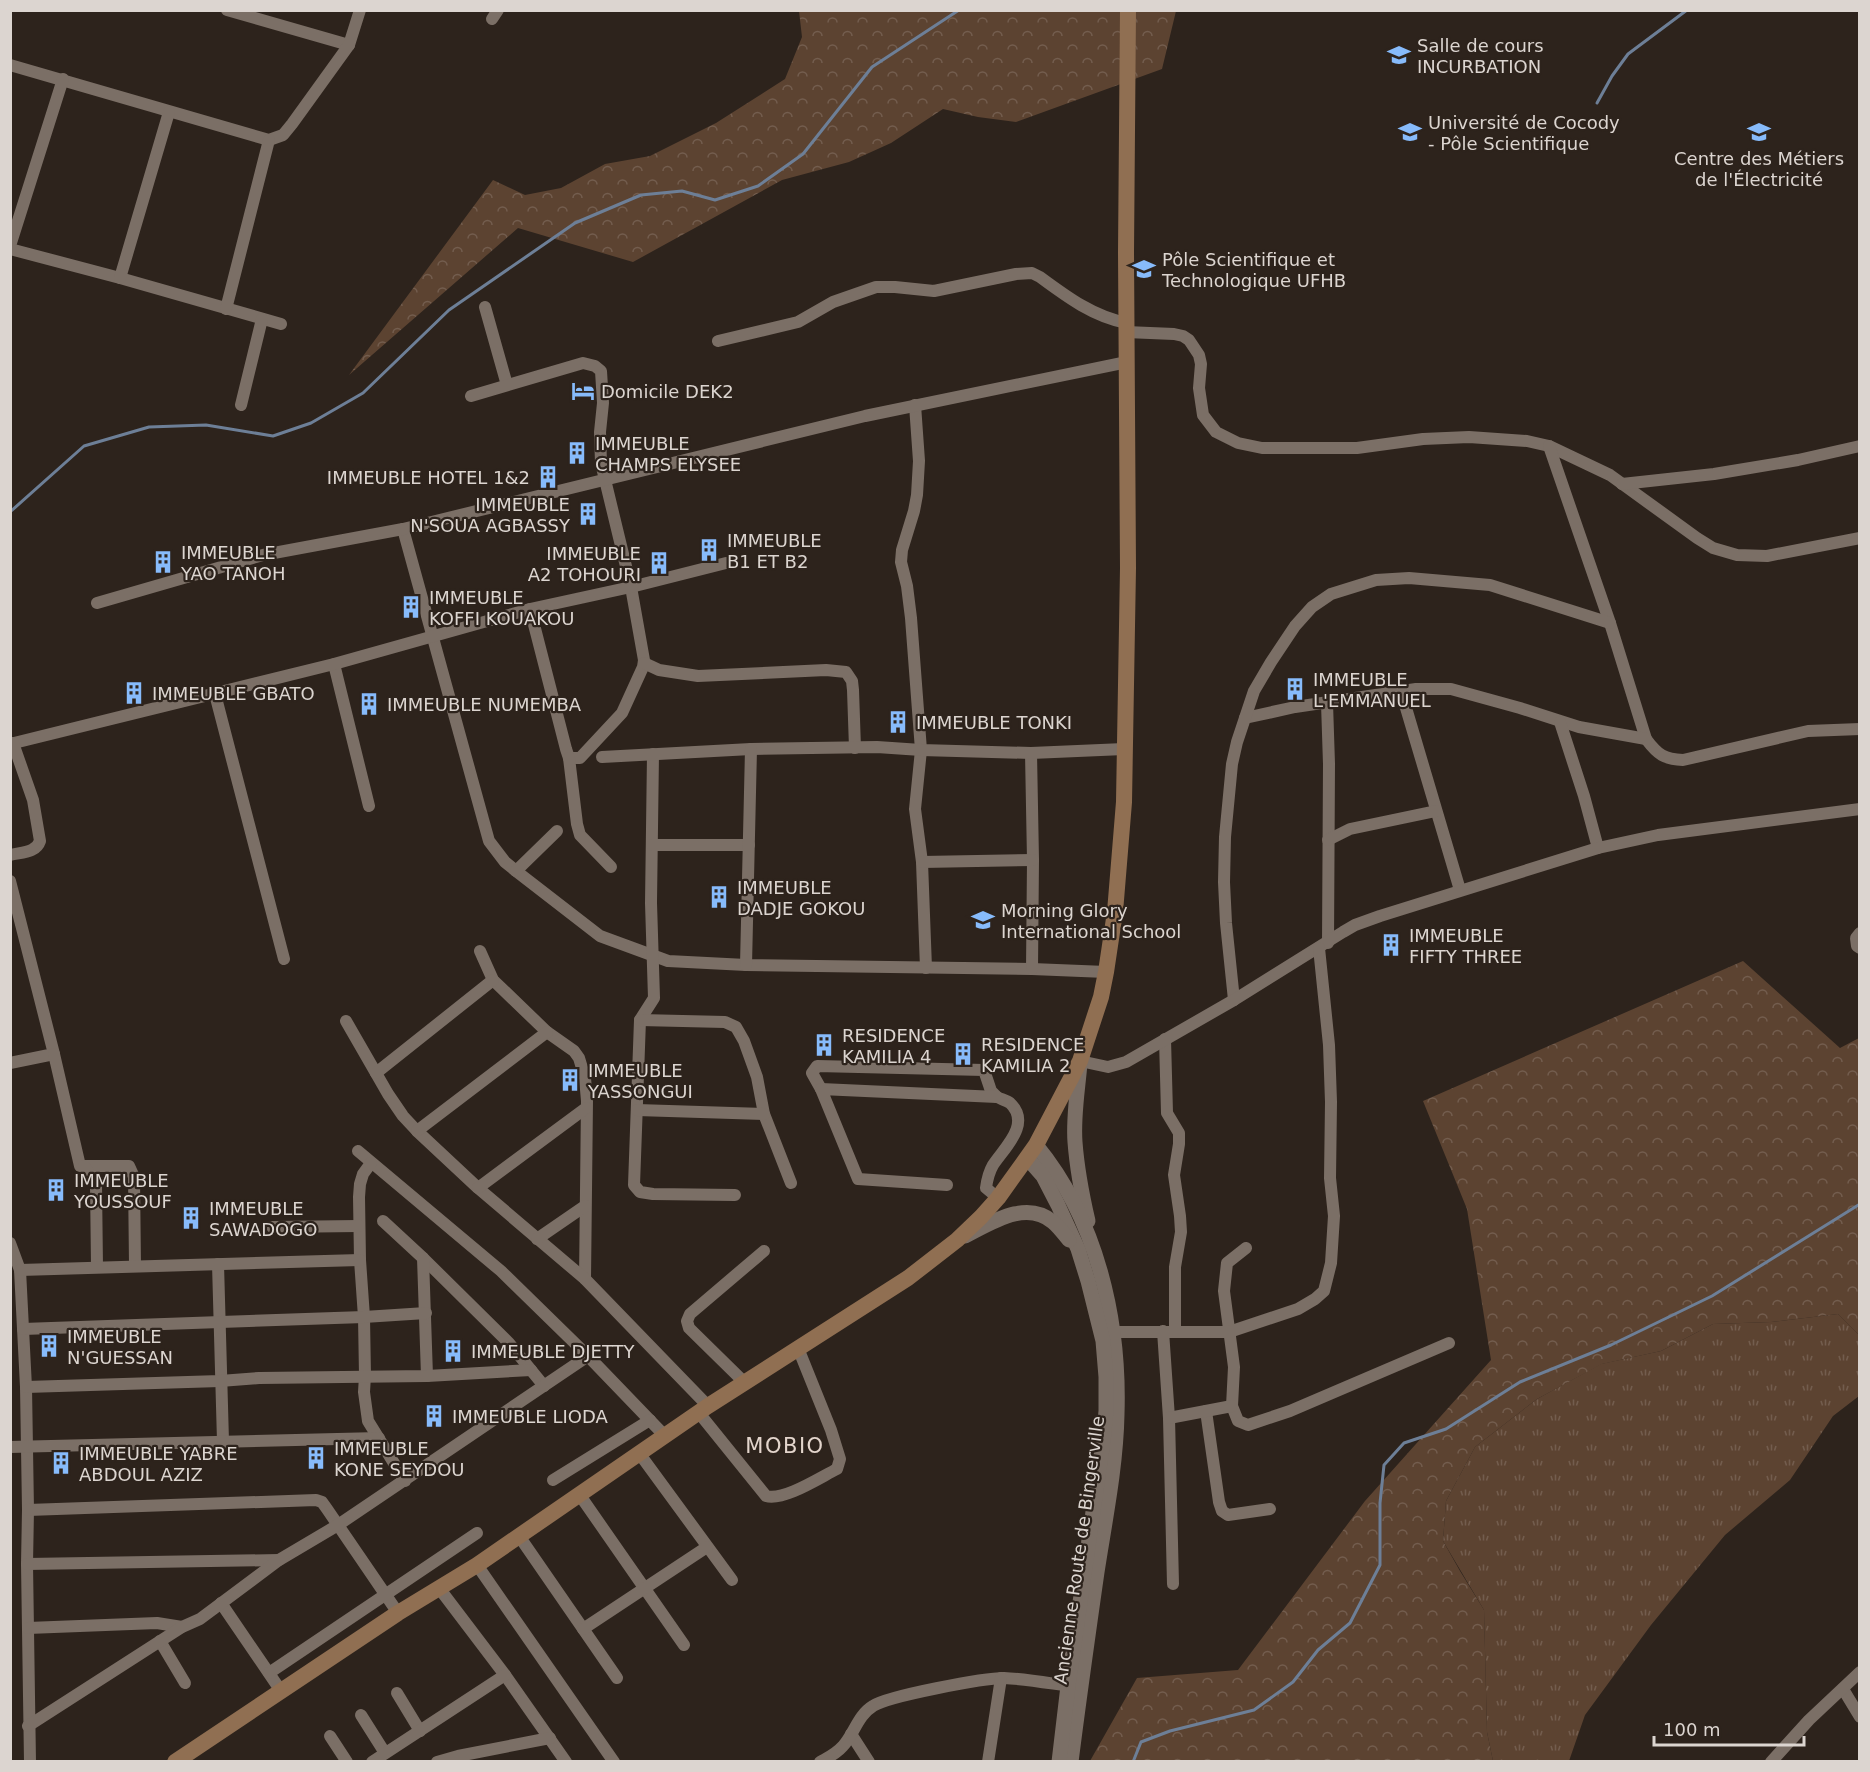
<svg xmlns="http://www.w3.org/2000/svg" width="1870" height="1772" viewBox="0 0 1870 1772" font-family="'DejaVu Sans',sans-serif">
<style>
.grass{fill:url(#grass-tufts)}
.forest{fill:url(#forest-crowns)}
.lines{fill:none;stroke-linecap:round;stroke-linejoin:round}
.stream{stroke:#6d7f97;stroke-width:3}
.minor{stroke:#7b6f66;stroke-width:12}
.tertiary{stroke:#7b6f66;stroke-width:15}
.secondary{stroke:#906f52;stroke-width:16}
.labels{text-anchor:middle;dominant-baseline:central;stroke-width:4.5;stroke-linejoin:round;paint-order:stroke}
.poi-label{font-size:18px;fill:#dcd5d0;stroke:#2d231c;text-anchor:start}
.street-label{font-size:18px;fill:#dcd5d0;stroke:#2d231c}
.quarter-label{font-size:21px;letter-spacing:1.5px;fill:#e3d5cc;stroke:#2d231c}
</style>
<defs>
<pattern id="grass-tufts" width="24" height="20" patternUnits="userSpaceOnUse" patternTransform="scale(1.5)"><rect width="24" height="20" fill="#5c4331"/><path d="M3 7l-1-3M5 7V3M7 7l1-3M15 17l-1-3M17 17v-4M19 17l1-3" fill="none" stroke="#735d4e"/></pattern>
<pattern id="forest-crowns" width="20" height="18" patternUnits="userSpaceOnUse" patternTransform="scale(1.5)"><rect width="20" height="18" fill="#5c4331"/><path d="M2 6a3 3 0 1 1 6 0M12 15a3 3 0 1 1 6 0" fill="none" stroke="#735d4e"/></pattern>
</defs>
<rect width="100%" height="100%" fill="#2d231c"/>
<polygon class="grass" points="1838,1314 1859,1335 1859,1396 1833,1416 1790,1480 1725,1535 1651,1625 1585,1715 1569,1761 1493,1761 1487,1732 1484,1610 1443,1541 1446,1501 1475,1447 1537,1399 1601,1364 1661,1351 1713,1324 1771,1322"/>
<g class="forest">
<polygon points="799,11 1176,11 1162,69 1016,122 978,117 943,109 891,143 849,162 782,180 633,262 518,228 349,375 493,180 525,195 561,188 605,164 650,156 716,123 785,79 802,37"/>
<polygon points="1743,961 1840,1048 1859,1038 1859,1335 1838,1314 1771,1322 1713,1324 1661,1351 1602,1364 1537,1399 1475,1447 1446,1501 1443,1541 1460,1571 1484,1610 1487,1732 1493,1761 1090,1761 1137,1678 1238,1670 1365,1501 1491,1360 1467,1209 1423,1101"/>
</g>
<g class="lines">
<g class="stream">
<polyline points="1597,103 1612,76 1628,54 1687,10"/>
<polyline points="10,512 84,446 149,427 206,425 273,436 311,423 363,393 449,310 575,223 641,195 682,191 715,200 758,186 803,154 872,67 959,10"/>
<polyline points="1133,1762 1141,1742 1170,1731 1254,1710 1293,1682 1318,1650 1350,1623 1380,1565 1380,1503 1384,1465 1404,1443 1446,1429 1520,1382 1611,1345 1712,1296 1860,1204"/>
</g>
<g class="minor">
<polyline points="227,10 349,45"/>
<polyline points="492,19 498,10"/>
<polyline points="10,65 269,140 283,135 292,124 349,45 360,10"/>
<polyline points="10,246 63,79"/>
<polyline points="10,249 120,278 281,324"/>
<polyline points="120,278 169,112"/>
<polyline points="485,307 507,385"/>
<polyline points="226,309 269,140"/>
<polyline points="1126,332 1174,334 1183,336 1189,340 1199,355 1201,364 1199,388 1203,415 1216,432 1238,443 1262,448 1357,448 1423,439 1469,437 1527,441 1549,446 1610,475 1697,538 1713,548 1737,555 1767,556 1860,538"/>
<path d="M718,341l80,-19 35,-20 43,-15h19l39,4 82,-17 16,-1 8,4c27,20 54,40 87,46"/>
<polyline points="471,396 583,363 595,366 601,371 603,403 600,432 601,463 631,587 644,660 643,667 622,713 580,758 569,758 566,749 530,609"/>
<polyline points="241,405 262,319"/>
<polyline points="915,405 919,461 917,495 914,511 902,550 901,562 907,586 911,618 921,750 915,809 922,862 926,968"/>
<path d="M1549,446l61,177 36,116c12,16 18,20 37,21l125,-29 52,-2"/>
<polyline points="1622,484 1714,474 1798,460 1860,446"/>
<polyline points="403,529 489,841 505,862 516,871 600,936 668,961 746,965 1032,969 1106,972"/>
<polyline points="97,603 263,555 403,529 865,416 1127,362"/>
<polyline points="644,663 659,670 698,676 826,670 846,672 852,681 853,690 855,748"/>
<polyline points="334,664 369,806"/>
<polyline points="1401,691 1460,890"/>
<polyline points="215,694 284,959"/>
<polyline points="1327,703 1329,764 1328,943"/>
<polyline points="1245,718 1295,707 1416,689 1451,689 1520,708 1579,727 1646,739"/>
<polyline points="1560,722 1584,796 1598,848"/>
<polyline points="10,744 334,664 530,609 631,587 726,563"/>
<polyline points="1031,753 1033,860 1032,969"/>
<polyline points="653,754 651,903 654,998 640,1020 634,1185 640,1192 653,1194 735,1195"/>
<polyline points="602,757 751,749 877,747 921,750 1031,753 1124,749"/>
<polyline points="569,758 577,824 580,835 611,867"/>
<polyline points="1328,840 1350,829 1436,811"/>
<polyline points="652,845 749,845"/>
<path d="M10,855c12,-3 26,-2 30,-14l-7,-41 -20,-57"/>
<polyline points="922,862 1033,860"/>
<polyline points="516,871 557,831"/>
<polyline points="10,881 54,1054 10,1063"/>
<polyline points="1860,933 1856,938 1857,946 1860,948"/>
<polyline points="480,951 493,980 547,1032 574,1051 579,1058 585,1078 587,1101 585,1279"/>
<polyline points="746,965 751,749"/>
<polyline points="1234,1000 1226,923 1224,882 1225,837 1232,764 1237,742 1254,691 1271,662 1295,626 1312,607 1331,594 1376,580 1409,578 1490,585 1610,623"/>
<polyline points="640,1020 725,1022 736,1027 744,1041 757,1077 764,1114 791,1183"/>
<polyline points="346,1021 388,1094 403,1116 417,1131 478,1188 585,1279 708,1406"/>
<polyline points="1165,1039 1167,1113 1179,1133 1179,1144 1174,1175 1180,1216 1181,1232 1175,1267 1175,1332"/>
<polyline points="54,1054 80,1166 129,1166 134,1177 135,1266"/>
<polyline points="1080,1061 1108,1067 1126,1062 1234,1000 1343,932 1355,925 1380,916 1598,848 1658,835 1860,809"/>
<polyline points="376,1073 493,980"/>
<polyline points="821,1089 812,1073 817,1066 984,1070 991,1091 997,1097"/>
<polyline points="637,1110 764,1114"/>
<polyline points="417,1131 547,1032"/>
<polyline points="358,1151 501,1271 588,1356 665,1436"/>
<polyline points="371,1163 363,1174 360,1184 359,1197 360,1260 364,1317 365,1376 364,1392 368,1421 405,1481"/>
<polyline points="84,1166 96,1184 97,1267"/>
<path d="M947,1185l-89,-6 -37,-90 176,8c4,2 10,4 13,6 22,21 -6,45 -17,62 -4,7 -6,15 -7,23l12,10"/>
<polyline points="478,1188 586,1108"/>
<polyline points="383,1221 423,1258 509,1343 544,1386"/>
<polyline points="272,1227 359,1226"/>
<polyline points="537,1239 585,1206"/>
<polyline points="10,1243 20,1270 26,1387 28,1510 27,1564 30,1762"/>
<polyline points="1246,1248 1227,1263 1224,1291 1234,1367 1232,1406 1238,1421 1248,1425 1290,1411 1449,1343"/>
<polyline points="423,1258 427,1376"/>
<polyline points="218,1264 223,1441"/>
<polyline points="20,1270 360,1260"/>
<polyline points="23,1329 364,1317 426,1313"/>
<polyline points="1163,1331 1169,1418 1173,1584"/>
<polyline points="1113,1332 1229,1332 1298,1309 1315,1299 1324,1291 1331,1263 1334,1216 1330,1178 1331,1102 1329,1045 1319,948"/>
<polyline points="745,1383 689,1328 687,1321 690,1314 764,1251"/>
<polyline points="26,1387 220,1381 259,1378 427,1376 531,1370"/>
<polyline points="1206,1411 1219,1502 1222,1511 1228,1515 1270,1509"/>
<path d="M699,1413l67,83c18,5 53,-18 71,-27l3,-10 -9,-29 -33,-82"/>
<polyline points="1169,1418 1232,1406"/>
<polyline points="10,1447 379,1438"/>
<polyline points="639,1453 732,1580"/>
<polyline points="553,1480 650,1420"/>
<polyline points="579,1494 684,1645"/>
<polyline points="28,1510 316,1500 322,1502 327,1509 398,1613"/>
<polyline points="519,1536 617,1678"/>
<polyline points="27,1564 279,1560"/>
<polyline points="477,1565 614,1762"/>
<polyline points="439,1588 505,1675 566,1762"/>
<polyline points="221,1603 281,1691"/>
<polyline points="28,1628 157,1623 182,1627"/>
<polyline points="583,1629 707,1547"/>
<polyline points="160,1641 185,1683"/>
<polyline points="269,1673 477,1533"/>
<polyline points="1843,1689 1860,1717"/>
<polyline points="397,1693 420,1731"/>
<polyline points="361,1715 385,1753"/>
<polyline points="28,1726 182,1627 200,1619 279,1560 338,1525 588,1356"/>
<polyline points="851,1734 869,1762"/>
<polyline points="330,1736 347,1762"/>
<polyline points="372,1762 505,1675"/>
<polyline points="437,1762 458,1756 550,1738"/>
<path d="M820,1762c9,-5 16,-8 23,-16 11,-12 15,-31 30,-40 15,-10 111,-28 131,-28 24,1 49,6 73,9"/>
<polyline points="988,1762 1001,1678"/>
<polyline points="1771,1762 1809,1720 1860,1672"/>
</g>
<g class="tertiary">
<path d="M1080,1063c-2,26 -7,53 -5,79 2,27 7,53 13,79"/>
<path d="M1036,1145c61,74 84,175 81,269 -1,53 -12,106 -20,158 -9,63 -18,126 -26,190"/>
<polyline points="1028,1159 1043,1176 1058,1205 1078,1249 1088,1281 1103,1341 1106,1377 1106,1411 1103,1442 1068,1686 1059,1762"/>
<path d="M965,1236c26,-13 61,-37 88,-14 6,5 11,12 16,18"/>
</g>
<polyline class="secondary" points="175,1762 398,1613 477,1565 708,1406 908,1278 957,1240 981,1217 998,1198 1036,1145 1080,1061 1101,997 1106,972 1115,912 1120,851 1124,802 1128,568 1126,252 1128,10"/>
</g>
<defs>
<g id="school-bare" transform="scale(1.8)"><path d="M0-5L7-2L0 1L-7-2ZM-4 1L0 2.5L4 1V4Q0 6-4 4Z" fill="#87bbfb" stroke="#2d231c" stroke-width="2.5" paint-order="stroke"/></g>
<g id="university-bare" transform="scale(1.8)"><path d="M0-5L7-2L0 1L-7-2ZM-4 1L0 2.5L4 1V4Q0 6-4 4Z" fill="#87bbfb" stroke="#2d231c" stroke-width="2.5" paint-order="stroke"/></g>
<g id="hotel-bare" transform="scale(1.8)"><path d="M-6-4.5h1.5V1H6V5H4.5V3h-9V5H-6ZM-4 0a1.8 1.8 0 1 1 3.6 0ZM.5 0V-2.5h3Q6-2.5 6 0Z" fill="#87bbfb" stroke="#2d231c" stroke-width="2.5" paint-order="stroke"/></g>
<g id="building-bare" transform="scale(1.8)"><path d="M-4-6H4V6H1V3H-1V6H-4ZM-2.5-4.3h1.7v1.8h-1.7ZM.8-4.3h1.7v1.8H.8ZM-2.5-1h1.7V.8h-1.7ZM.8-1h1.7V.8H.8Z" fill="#87bbfb" stroke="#2d231c" stroke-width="2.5" paint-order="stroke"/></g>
</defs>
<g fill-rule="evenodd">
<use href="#school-bare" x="1399" y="55"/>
<use href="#university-bare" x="1410" y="132"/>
<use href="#university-bare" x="1759" y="132"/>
<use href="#school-bare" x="1144" y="269"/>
<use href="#hotel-bare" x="583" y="391"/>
<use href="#building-bare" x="577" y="453"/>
<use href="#building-bare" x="548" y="477"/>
<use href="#building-bare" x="588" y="514"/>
<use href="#building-bare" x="709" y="550"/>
<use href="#building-bare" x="163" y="562"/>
<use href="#building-bare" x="659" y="563"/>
<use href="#building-bare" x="411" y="607"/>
<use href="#building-bare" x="1295" y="689"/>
<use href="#building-bare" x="134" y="693"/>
<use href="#building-bare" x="369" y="704"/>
<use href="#building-bare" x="898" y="722"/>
<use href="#building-bare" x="719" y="897"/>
<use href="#school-bare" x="983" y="920"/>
<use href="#building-bare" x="1391" y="945"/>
<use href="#building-bare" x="824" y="1045"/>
<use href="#building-bare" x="963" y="1054"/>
<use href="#building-bare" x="570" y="1080"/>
<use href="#building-bare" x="56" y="1190"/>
<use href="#building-bare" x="191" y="1218"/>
<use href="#building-bare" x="49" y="1346"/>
<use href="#building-bare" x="453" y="1351"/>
<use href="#building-bare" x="434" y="1416"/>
<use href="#building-bare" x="316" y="1458"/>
<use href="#building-bare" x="61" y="1463"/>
</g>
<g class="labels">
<g class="poi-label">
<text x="1417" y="45">Salle de cours<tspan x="1417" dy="21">INCURBATION</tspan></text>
<text x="1428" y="122">Université de Cocody<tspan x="1428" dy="21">- Pôle Scientifique</tspan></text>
<text x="1759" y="158" text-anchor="middle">Centre des Métiers<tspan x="1759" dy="21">de l'Électricité</tspan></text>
<text x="1162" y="259">Pôle Scientifique et<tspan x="1162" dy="21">Technologique UFHB</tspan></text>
<text x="601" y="391">Domicile DEK2</text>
<text x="595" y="443">IMMEUBLE<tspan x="595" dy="21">CHAMPS ELYSEE</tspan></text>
<text x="530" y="477" text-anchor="end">IMMEUBLE HOTEL 1&amp;2</text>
<text x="570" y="504" text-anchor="end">IMMEUBLE<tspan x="570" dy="21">N'SOUA AGBASSY</tspan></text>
<text x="727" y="540">IMMEUBLE<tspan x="727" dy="21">B1 ET B2</tspan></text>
<text x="181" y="552">IMMEUBLE<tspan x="181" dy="21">YAO TANOH</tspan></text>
<text x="641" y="553" text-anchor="end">IMMEUBLE<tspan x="641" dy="21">A2 TOHOURI</tspan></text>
<text x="429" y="597">IMMEUBLE<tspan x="429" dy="21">KOFFI KOUAKOU</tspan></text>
<text x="1313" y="679">IMMEUBLE<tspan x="1313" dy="21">L'EMMANUEL</tspan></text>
<text x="152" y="693">IMMEUBLE GBATO</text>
<text x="387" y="704">IMMEUBLE NUMEMBA</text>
<text x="916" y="722">IMMEUBLE TONKI</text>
<text x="737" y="887">IMMEUBLE<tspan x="737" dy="21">DADJE GOKOU</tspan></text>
<text x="1001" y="910">Morning Glory<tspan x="1001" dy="21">International School</tspan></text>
<text x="1409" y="935">IMMEUBLE<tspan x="1409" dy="21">FIFTY THREE</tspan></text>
<text x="842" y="1035">RESIDENCE<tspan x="842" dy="21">KAMILIA 4</tspan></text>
<text x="981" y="1044">RESIDENCE<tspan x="981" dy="21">KAMILIA 2</tspan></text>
<text x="588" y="1070">IMMEUBLE<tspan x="588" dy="21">YASSONGUI</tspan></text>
<text x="74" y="1180">IMMEUBLE<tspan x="74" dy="21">YOUSSOUF</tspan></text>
<text x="209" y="1208">IMMEUBLE<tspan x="209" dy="21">SAWADOGO</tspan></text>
<text x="67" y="1336">IMMEUBLE<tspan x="67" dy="21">N'GUESSAN</tspan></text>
<text x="471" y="1351">IMMEUBLE DJETTY</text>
<text x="452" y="1416">IMMEUBLE LIODA</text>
<text x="334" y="1448">IMMEUBLE<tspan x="334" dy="21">KONE SEYDOU</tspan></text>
<text x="79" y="1453">IMMEUBLE YABRE<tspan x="79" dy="21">ABDOUL AZIZ</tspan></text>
</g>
<g class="street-label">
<text transform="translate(1079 1550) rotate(-82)">Ancienne Route de Bingerville</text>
</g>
<g class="quarter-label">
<text x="785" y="1446">MOBIO</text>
</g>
</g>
<rect width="1870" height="1772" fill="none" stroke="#dcd5d0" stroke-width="24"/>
<path d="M1654 1736v9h150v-9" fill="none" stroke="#dcd5d0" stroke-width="3"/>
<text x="1663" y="1736" font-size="18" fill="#dcd5d0" stroke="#2d231c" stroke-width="4.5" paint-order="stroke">100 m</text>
</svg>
